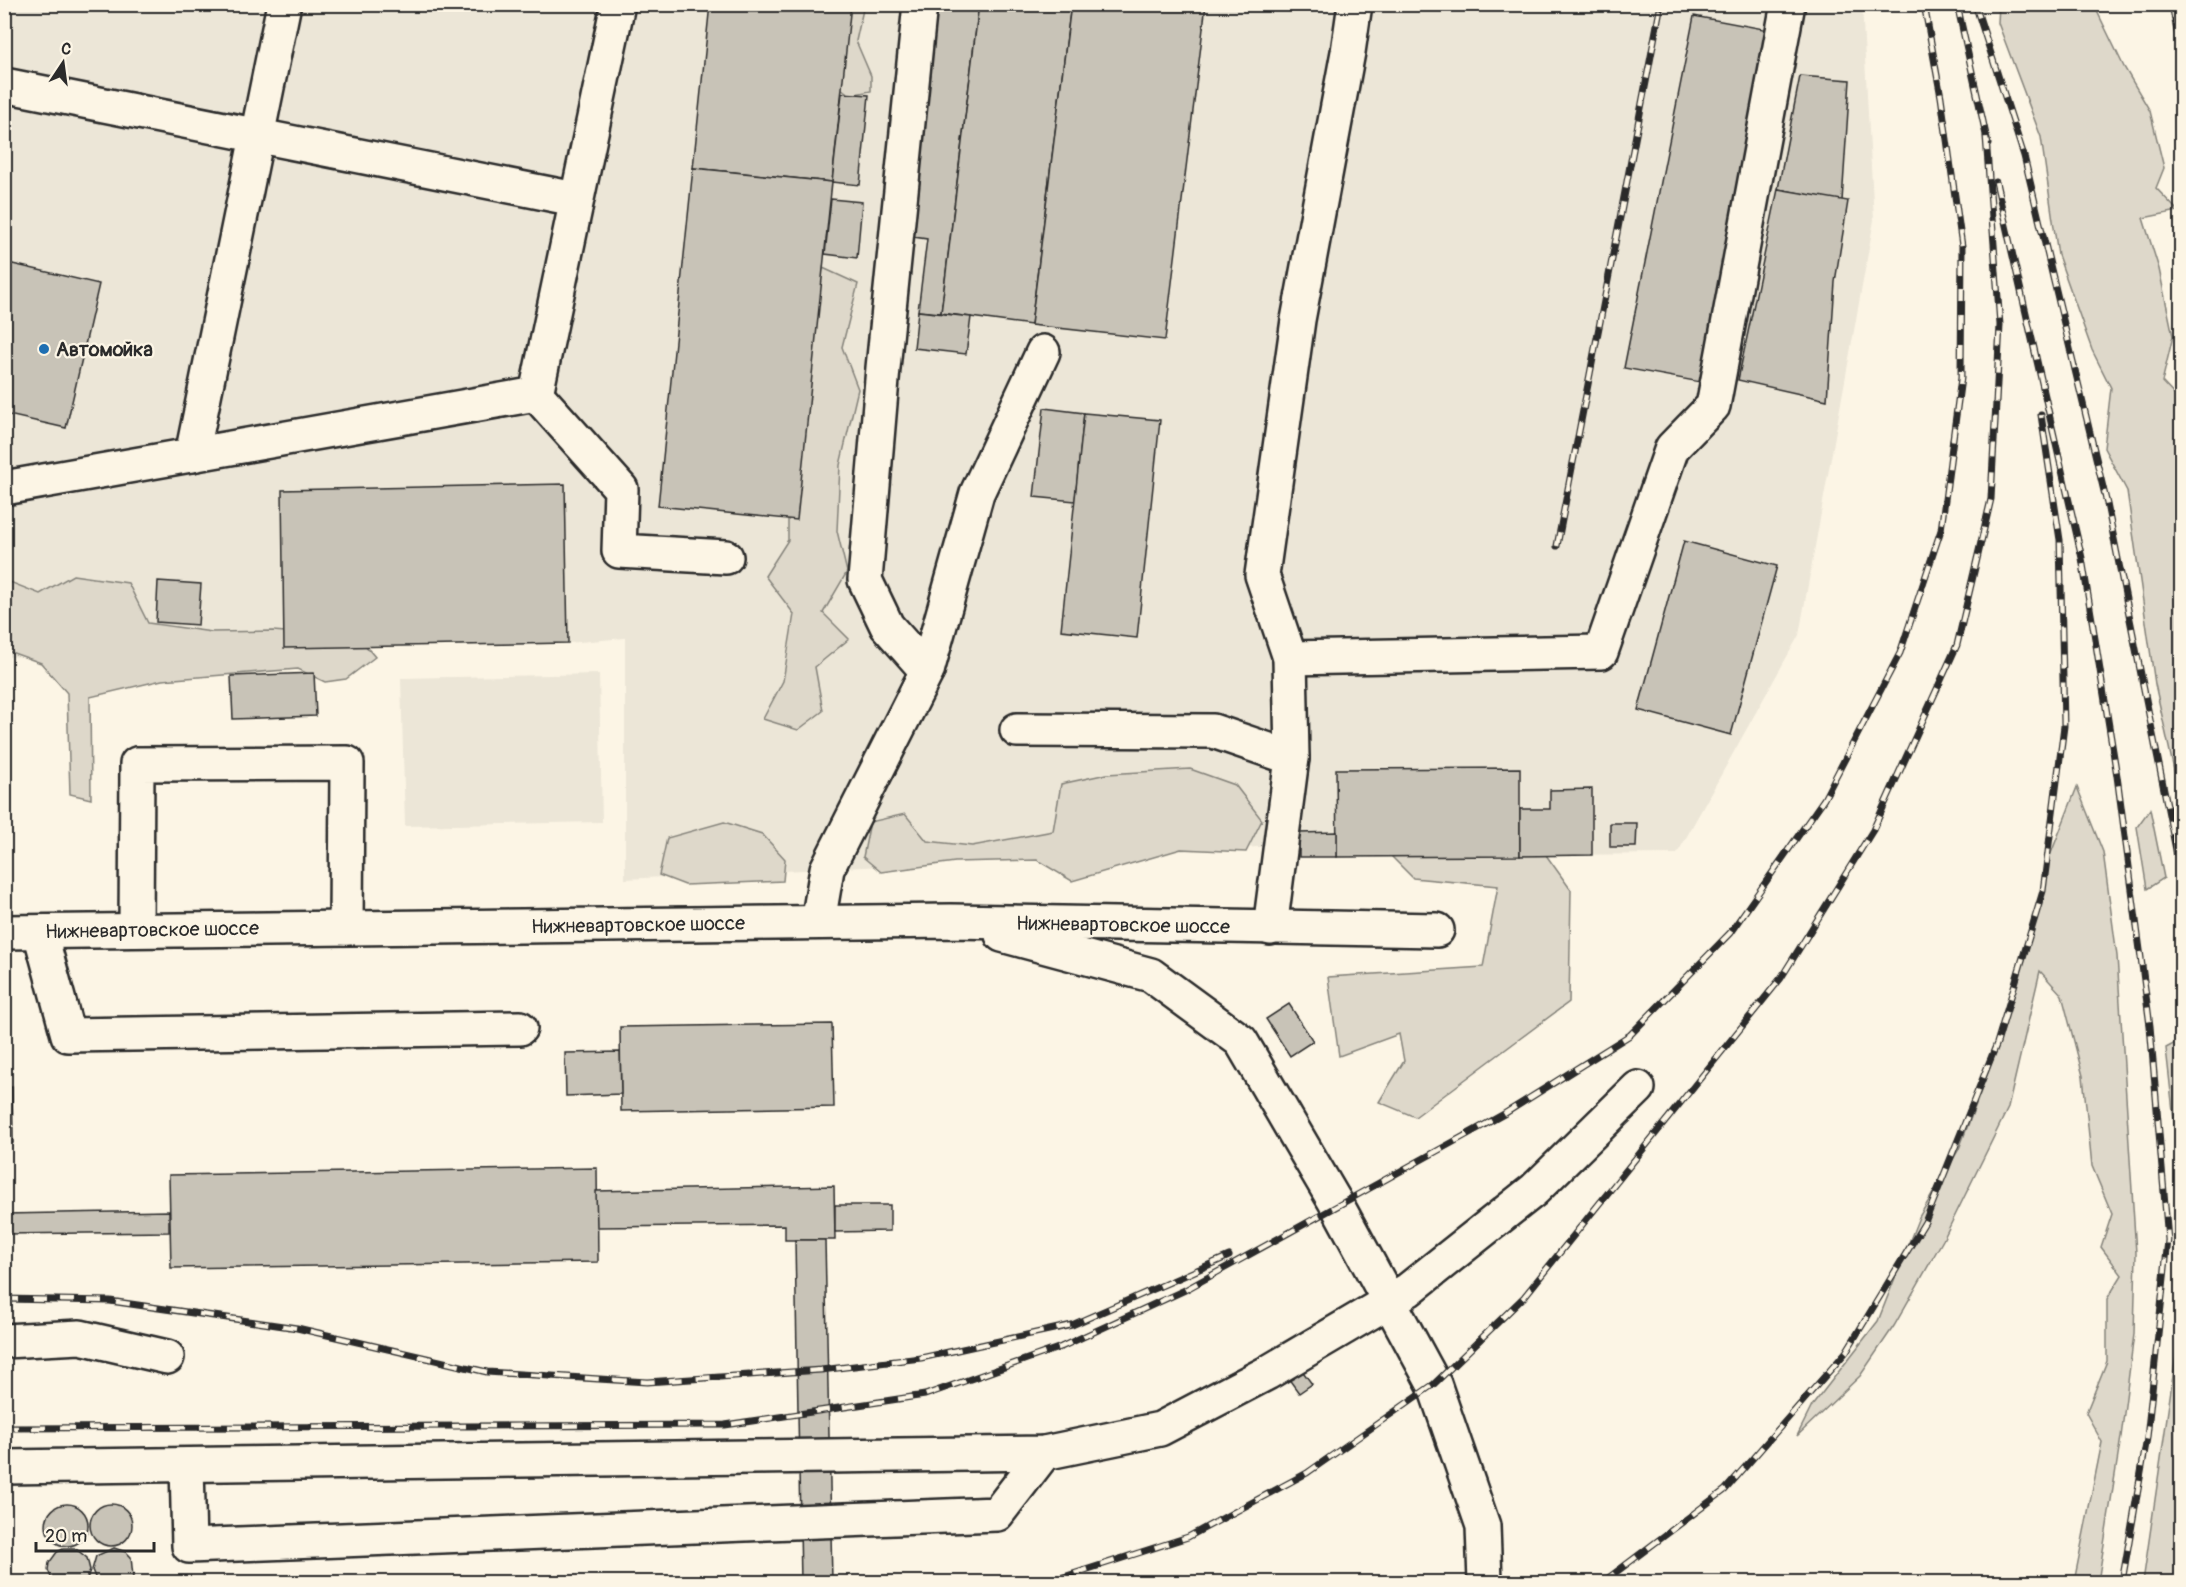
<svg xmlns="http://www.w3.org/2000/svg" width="2186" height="1587" viewBox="0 0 2186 1587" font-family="Pangolin,sans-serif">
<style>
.built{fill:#ece6d7}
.green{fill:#ded8ca;stroke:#84827a;stroke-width:1.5}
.building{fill:#c8c3b7;stroke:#2b2b2b;stroke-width:1.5}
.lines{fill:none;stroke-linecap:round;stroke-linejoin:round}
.minor-casing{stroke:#2b2b2b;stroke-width:38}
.minor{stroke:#fcf5e5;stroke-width:33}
.rail-casing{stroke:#2b2b2b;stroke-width:7}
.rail{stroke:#fcf5e5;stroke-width:4.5;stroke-dasharray:14;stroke-linecap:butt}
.poi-dot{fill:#1f6fb2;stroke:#fcf5e5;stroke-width:2}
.labels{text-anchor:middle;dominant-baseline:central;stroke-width:4.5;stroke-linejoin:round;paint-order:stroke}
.poi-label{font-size:20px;font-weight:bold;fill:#2b2b2b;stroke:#fcf5e5;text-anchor:start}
.street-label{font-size:20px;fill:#2b2b2b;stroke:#fcf5e5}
</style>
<rect width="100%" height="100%" fill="#fcf5e5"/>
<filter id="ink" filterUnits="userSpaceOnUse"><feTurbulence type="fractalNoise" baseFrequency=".0167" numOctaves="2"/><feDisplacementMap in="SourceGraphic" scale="12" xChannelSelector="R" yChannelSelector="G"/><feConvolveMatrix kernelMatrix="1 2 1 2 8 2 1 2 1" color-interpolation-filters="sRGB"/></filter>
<g filter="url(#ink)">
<g class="built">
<polygon points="4,5 1862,5 1874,220 1799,635 1677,854 1299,857 1298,845 625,879 625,638 568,643 284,648 5,657"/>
<polygon points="599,674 602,822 405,826 401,678"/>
</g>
<g class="green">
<polygon points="835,5 864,5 856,41 871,76 871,91 850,95 829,79"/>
<polygon points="1999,5 2094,5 2124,67 2150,111 2164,168 2156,188 2178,211 2143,218 2159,269 2173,336 2162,382 2181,402 2182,540 2176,552 2182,567 2181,802 2155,684 2127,491 2104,448 2111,388 2092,350 2058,255 2041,137 1998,23"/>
<polygon points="823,268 858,284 842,347 858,389 840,465 837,531 847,572 823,613 849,639 815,667 823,711 798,730 763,719 783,681 794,614 765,576 788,540 788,485"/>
<polygon points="73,575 128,583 148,623 212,632 273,631 359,638 375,657 346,679 325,682 298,669 162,680 90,697 91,799 70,794 67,693 41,663 5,650 5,580 40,594"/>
<polygon points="1190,769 1235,785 1262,820 1246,852 1181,849 1072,881 1037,860 955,862 881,872 863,857 870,822 905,814 927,841 972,846 1053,831 1061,784 1107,774"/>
<polygon points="2077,787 2103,852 2117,956 2136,1253 2134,1334 2121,1437 2098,1582 2074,1582 2102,1442 2086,1413 2107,1361 2107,1299 2122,1275 2101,1247 2112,1214 2092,1166 2083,1076 2062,995 2040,971 2008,1108 1943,1240 1894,1326 1860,1376 1797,1436 1812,1406 1878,1321 1919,1217 1959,1149 1993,1059 2028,949 2050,856"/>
<polygon points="2150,809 2164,878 2147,889 2137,827"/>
<polygon points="724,822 762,834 785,859 783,881 685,885 659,875 667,838"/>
<polygon points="1546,855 1571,890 1569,1002 1415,1117 1379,1102 1404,1061 1399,1034 1339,1056 1328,977 1483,967 1498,886 1413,878 1391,856"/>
<polygon points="2181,1040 2181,1223 2181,1183 2166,1048"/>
<polygon points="2181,1321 2181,1582 2143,1582"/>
</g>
<g class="building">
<polygon points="710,4 851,4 832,182 693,168"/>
<polygon points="935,4 979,4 941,313 918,311 927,239 907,236"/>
<polygon points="979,4 1071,4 1031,325 941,313"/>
<polygon points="1071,4 1206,4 1165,340 1031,325"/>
<polygon points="1694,16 1769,30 1700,382 1624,368"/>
<polygon points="1800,76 1850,80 1842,201 1778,189"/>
<polygon points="842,93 869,95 860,185 832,182"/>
<polygon points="693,168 832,182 797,520 658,506"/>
<polygon points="1778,189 1848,201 1835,282 1827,400 1738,380"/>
<polygon points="831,199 862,202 857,258 825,254"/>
<polygon points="4,262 99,284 66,428 4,414"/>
<polygon points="918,311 971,317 966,354 914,348"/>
<polygon points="1044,408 1084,413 1075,501 1034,497"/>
<polygon points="1084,413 1160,420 1137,638 1061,630"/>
<polygon points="565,484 568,643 284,648 282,490"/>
<polygon points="1684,541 1777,566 1731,735 1638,710"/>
<polygon points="158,581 201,584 198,625 156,622"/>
<polygon points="314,673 316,716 233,719 231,676"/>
<polygon points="1520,768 1520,856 1337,857 1336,769"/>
<polygon points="1592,789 1592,855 1520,856 1520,809 1550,809 1550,790"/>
<polygon points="1610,823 1637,823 1636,847 1610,847"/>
<polygon points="1337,832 1337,857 1299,857 1299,833"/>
<polygon points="1289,1004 1313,1041 1290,1056 1266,1019"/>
<polygon points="832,1024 834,1107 621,1111 620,1027"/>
<polygon points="620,1052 621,1094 566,1096 565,1053"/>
<polygon points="12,1087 13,1143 4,1143 4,1088"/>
<polygon points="597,1168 598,1262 171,1268 169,1175"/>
<polygon points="834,1186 835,1240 785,1240 785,1225 597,1227 596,1191"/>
<polygon points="835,1205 890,1205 890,1231 835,1232"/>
<polygon points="169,1211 169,1232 4,1234 4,1214"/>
<polygon points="795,1240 825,1240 832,1582 801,1582"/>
<polygon points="1301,1369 1312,1384 1299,1393 1288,1378"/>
<circle cx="67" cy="1525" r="21"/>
<circle cx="111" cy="1525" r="21"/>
<polygon points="114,1548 126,1552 131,1557 133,1577 129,1582 97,1582 92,1570 96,1556"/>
<polygon points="63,1549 76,1549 87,1558 90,1570 86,1582 53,1582 48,1570 49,1563 57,1552"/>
</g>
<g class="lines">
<g class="minor-casing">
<g id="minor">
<polyline points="920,4 883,368 865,580 887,626 927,671"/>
<polyline points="4,85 575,199"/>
<polyline points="536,394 621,489 619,551 726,557"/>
<polyline points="192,455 284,4"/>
<polyline points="4,488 536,394 618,4"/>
<polyline points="1290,658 1601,652 1672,448 1713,406 1788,4"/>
<polyline points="1017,730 1213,731 1292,758"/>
<polyline points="818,922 827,869 927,671 977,493 1043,352"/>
<polyline points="1270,928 1292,758 1290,658 1262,575 1298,320 1348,52 1355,4"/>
<polyline points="136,930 137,764 347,763 346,928"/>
<polyline points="4,932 951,921 1437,930"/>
<polyline points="40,932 68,1035 520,1028"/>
<polyline points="1002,935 1151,975 1241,1041 1337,1205 1434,1384 1483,1526 1485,1582"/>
<polyline points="4,1341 80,1337 167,1357"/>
<polyline points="187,1465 189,1546 997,1514 1044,1453"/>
<polyline points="4,1467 1044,1453 1160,1429 1267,1373 1408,1290 1534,1190 1638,1088"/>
</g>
</g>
<use href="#minor" class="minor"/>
<g class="rail-casing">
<g id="rail">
<polyline points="1957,4 1988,144"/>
<polyline points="1975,4 2024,156 2107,504 2182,880"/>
<polyline points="2172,4 2182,58"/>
<polyline points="1996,182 2082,558 2117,776 2150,1026 2168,1240 2147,1438 2122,1582"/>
<polyline points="1557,546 1661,4"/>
<polyline points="4,1299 110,1301 297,1328 487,1372 647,1382 821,1370 921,1358 1072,1325 1229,1256"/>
<polyline points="4,1428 725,1425 925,1395 1061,1347 1185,1290 1504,1114 1630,1035 1730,933 1824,799 1900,653 1941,530 1961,378 1962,246 1941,97 1924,4"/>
<polyline points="1048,1582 1188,1537 1307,1473 1434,1384 1524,1297 1781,978 1873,830 1957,645 1991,499 2000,325 1986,137"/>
<polyline points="1603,1582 1725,1490 1846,1352 1925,1222 1997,1043 2043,891 2064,726 2060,540 2041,415"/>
</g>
</g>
<use href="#rail" class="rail"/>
</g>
</g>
<circle class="poi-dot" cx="44" cy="349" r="6"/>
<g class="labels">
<g class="poi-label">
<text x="56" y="349">Автомойка</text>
</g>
<g class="street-label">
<text transform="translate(638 925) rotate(-1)">Нижневартовское шоссе</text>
<text transform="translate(1123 925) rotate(1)">Нижневартовское шоссе</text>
<text transform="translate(152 930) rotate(-1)">Нижневартовское шоссе</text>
</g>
</g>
<rect width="2186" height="1587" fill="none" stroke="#fcf5e5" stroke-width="24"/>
<rect x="12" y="12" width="2162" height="1563" fill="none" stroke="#2b2b2b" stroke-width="2" filter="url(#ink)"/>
<g transform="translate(63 63) rotate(13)" stroke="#fcf5e5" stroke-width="4.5" paint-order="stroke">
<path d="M0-4.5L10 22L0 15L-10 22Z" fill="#2b2b2b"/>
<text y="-9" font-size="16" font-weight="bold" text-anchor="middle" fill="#2b2b2b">С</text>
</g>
<path d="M36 1542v9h118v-9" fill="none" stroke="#2b2b2b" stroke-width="3"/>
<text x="45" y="1542" font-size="18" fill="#2b2b2b" stroke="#fcf5e5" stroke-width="4.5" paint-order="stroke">20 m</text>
</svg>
